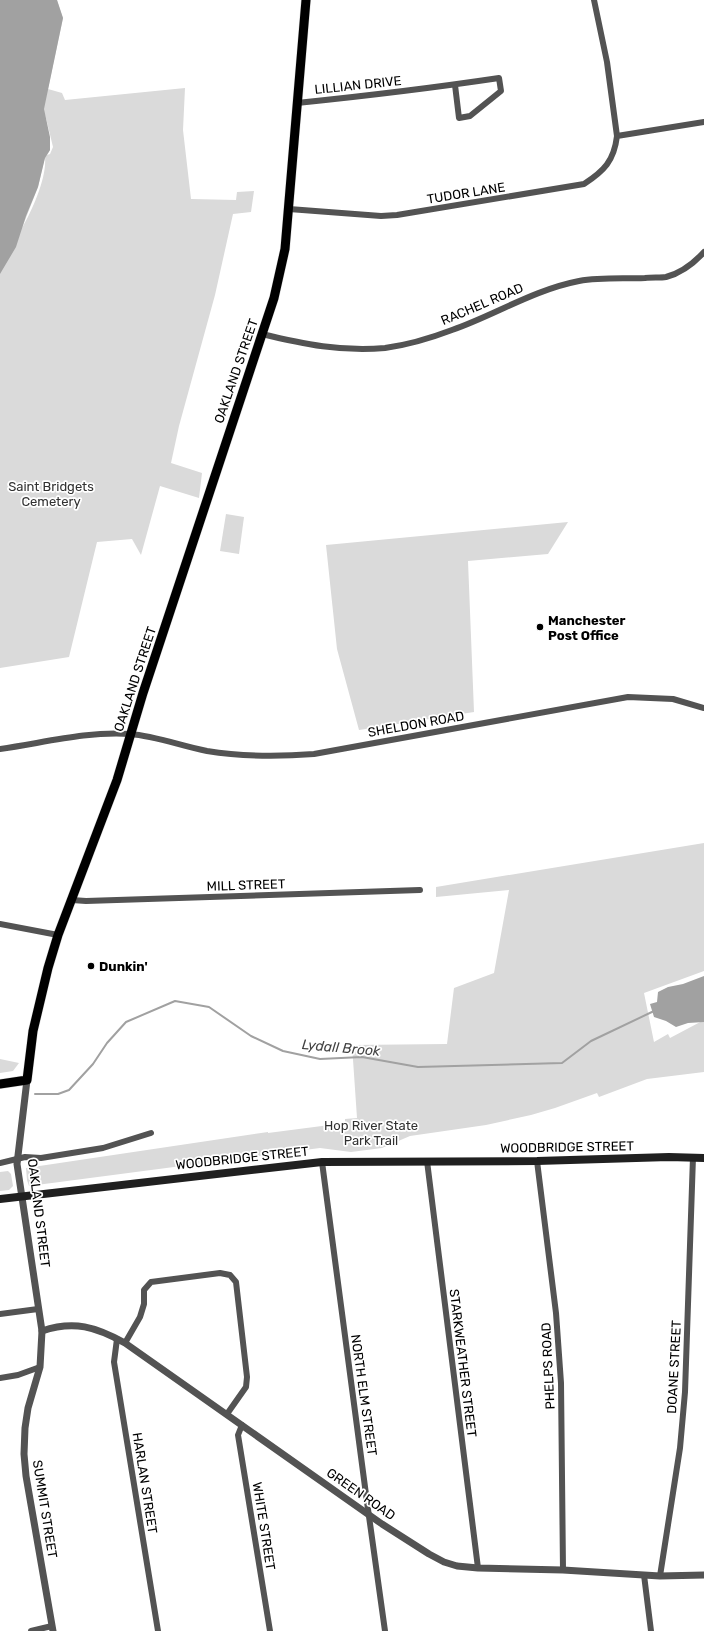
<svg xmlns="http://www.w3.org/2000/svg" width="704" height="1631" viewBox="0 0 704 1631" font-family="Rubik,sans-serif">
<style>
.green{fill:#dadada;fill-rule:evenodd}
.water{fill:#a1a1a1}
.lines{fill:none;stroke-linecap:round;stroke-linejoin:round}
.stream{stroke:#a1a1a1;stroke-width:2}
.primary-casing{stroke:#dbdbdb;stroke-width:10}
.minor{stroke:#535353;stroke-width:6}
.tertiary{stroke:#535353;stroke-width:7}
.secondary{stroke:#202020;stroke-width:8}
.primary{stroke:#000;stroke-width:9}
.poi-dot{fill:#000;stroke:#fff;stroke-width:1.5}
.labels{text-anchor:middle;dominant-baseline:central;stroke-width:3.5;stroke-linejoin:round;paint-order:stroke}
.street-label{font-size:13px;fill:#000;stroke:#fff}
.park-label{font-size:13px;fill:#313131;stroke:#fff}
.poi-label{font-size:13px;font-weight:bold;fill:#000;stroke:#fff;text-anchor:start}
.water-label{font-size:14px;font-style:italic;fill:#424242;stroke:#fff}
</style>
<rect width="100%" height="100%" fill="#fff"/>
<g class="green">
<path d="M0,0h57l6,18 -15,71 14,4 3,7 120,-12 -2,42 8,69 45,1 1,-8 17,-1 -3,21 -18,2 -18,81 -36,131 -8,37 31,10 -3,25 -39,-12 -19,69 -9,-16 -35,3 -28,115 -69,11zM45,114l8,33 -3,7 -3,1 3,-5v-5zM45,157c2,20 -12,52 -23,71l16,-41z"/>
<polygon points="226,514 244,517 239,554 220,551"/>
<polygon points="568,522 548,554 468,561 474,712 359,730 337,649 326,545"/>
<polygon points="704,843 704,971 644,993 654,1042 668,1034 670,1038 704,1020 704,1072 647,1079 599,1097 597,1093 555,1108 531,1115 486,1125 410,1136 382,1148 351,1152 320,1148 29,1186 27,1180 26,1168 268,1132 268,1133 345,1123 345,1119 357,1118 352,1045 447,1044 454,988 494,973 509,890 436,897 436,887"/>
<polygon points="0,1059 19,1063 13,1071 0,1073"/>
<polygon points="8,1171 11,1174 13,1186 9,1190 0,1191 0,1172"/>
</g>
<g class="water">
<polygon points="0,0 57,0 63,18 44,109 50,137 50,150 45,158 38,187 26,216 16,247 0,274"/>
<polygon points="704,976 704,1022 688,1023 676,1027 666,1021 654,1017 650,1004 657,1002 658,992 668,987 683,984"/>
</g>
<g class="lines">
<polyline class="stream" points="35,1094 58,1094 69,1090 93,1064 107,1043 126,1022 175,1001 209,1007 251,1036 283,1051 320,1059 362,1057 418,1067 562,1063 591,1041 654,1011"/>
<g class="primary-casing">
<polyline id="primary" points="0,1084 27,1080 33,1031 48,968 58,935 117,780 143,693 274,298 285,249 306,0"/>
</g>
<g class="minor">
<polyline points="594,0 607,62 617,136"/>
<path d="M297,103c68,-7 135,-15 202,-25l2,13 -31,25 -11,2 -4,-33"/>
<path d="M289,209l92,7 16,-1 187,-31c20,-13 30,-23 33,-48l87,-14"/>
<path d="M262,334c41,10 80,18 123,14 22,-3 46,-10 67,-18 43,-15 81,-40 127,-49 22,-4 44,-2 66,-3 7,-1 15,0 21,-1 15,-4 28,-14 38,-25"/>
<path d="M0,749c43,-6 87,-18 130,-15 26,2 51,12 77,17 37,6 69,6 107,3l314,-57 45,2 31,9"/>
<polyline points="72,900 86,901 420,890"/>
<polyline points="0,924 58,935"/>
<polyline points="427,1161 478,1568"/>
<polyline points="537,1161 556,1313 561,1383 563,1570"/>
<polyline points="322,1162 367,1502 385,1631"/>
<polyline points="0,1163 25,1157 41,1158 103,1148 151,1133"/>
<polyline points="0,1314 38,1309"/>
<polyline points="117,1339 114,1362 158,1631"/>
<polyline points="125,1343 140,1317 144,1304 144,1290 151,1282 220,1273 230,1275 236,1282 247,1377 246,1387 227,1414"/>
<polyline points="0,1378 18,1375 40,1367"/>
<polyline points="242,1425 238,1435 270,1631"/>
<polyline points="644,1575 651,1631"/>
<polyline points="660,1576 680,1448 685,1392 693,1157"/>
<polyline points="31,1631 52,1626"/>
</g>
<g class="tertiary">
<polyline points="27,1080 17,1164 42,1331 40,1367 28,1408 25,1428 24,1454 26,1476 53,1631"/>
<path d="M42,1331c32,-11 54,-4 83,12l257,181 47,30 15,8 13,4 21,2 85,2 97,6 44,-1"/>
</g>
<polyline class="secondary" points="0,1199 322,1162 537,1161 669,1157 704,1158"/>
<use href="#primary" class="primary"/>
</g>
<g class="poi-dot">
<circle cx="540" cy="627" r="4"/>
<circle cx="91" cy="966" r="4"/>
</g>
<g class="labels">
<g class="street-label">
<text transform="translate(358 85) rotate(-6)">LILLIAN DRIVE</text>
<text transform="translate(466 193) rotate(-9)">TUDOR LANE</text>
<text transform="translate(482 304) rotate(-23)">RACHEL ROAD</text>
<text transform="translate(236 371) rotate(-71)">OAKLAND STREET</text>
<text transform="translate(135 679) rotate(-72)">OAKLAND STREET</text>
<text transform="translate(416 724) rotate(-10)">SHELDON ROAD</text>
<text transform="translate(246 885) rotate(-2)">MILL STREET</text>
<text transform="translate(567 1147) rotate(-1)">WOODBRIDGE STREET</text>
<text transform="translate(242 1158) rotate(-6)">WOODBRIDGE STREET</text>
<text transform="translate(39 1213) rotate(83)">OAKLAND STREET</text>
<text transform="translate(463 1363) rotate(83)">STARKWEATHER STREET</text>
<text transform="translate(548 1366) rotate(-93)">PHELPS ROAD</text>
<text transform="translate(674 1367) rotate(-87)">DOANE STREET</text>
<text transform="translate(364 1395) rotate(82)">NORTH ELM STREET</text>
<text transform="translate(145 1483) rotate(81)">HARLAN STREET</text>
<text transform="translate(361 1494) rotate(35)">GREEN ROAD</text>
<text transform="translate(45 1509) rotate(81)">SUMMIT STREET</text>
<text transform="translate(264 1526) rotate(81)">WHITE STREET</text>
</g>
<g class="park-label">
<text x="51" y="486">Saint Bridgets<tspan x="51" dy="15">Cemetery</tspan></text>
<text x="371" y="1125">Hop River State<tspan x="371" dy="15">Park Trail</tspan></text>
</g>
<g class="poi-label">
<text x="548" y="620">Manchester<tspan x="548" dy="15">Post Office</tspan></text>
<text x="99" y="966">Dunkin'</text>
</g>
<g class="water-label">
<text transform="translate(341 1048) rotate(5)">Lydall Brook</text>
</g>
</g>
</svg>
